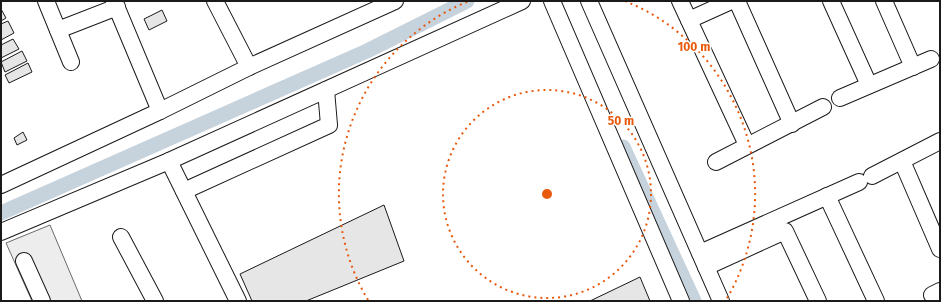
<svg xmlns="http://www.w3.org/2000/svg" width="941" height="302" viewBox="0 0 941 302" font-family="'Fira Sans',sans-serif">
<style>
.parking{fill:#ededed;stroke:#6a6a6a}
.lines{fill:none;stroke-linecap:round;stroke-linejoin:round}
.canal{stroke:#c6d2dc;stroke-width:15}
.building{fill:#e6e6e6;stroke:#1a1a1a}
.minor-casing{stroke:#1a1a1a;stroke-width:18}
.minor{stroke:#fff;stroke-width:16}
.ring{fill:none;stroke:#e8590c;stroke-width:2;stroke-dasharray:2 4}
.centre{fill:#e8590c;stroke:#fff;stroke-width:2}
.ring-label{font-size:12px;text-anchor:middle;font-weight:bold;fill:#e8590c;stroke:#fff;stroke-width:3;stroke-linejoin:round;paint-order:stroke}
</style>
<rect width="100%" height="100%" fill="#fff"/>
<polygon class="parking" points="50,225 82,301 32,301 6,243"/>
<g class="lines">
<g class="canal">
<polyline points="623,147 694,301"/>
<polyline points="1,213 367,51 467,1"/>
</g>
</g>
<g class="building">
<polygon points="1,9 6,18 1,21"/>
<polygon points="162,10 167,21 149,30 144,19"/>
<polygon points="8,21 14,33 1,40 1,24"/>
<polygon points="13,39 19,49 1,58 1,45"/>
<polygon points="22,51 27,61 5,72 1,62"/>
<polygon points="28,63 32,72 9,83 5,75"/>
<polygon points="23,132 27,140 17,145 14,138"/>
<polygon points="384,205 404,261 306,301 252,301 240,274"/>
<polygon points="640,277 650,301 590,301"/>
</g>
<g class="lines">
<g class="minor-casing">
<g id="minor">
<polyline points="46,1 71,62"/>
<polyline points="114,1 160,111"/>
<polyline points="215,1 249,67"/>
<polyline points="552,1 681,301"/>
<polyline points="589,1 721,301"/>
<polyline points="680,1 747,145"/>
<polyline points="737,1 792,124"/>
<polyline points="831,1 869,85"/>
<polyline points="884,1 913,67"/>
<polyline points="689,20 731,1"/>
<polyline points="58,30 117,7"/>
<polyline points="840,98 931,59"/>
<polyline points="169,161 238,301"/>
<polyline points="902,161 940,249"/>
<polyline points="716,162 823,107"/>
<polyline points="872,176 940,141"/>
<polyline points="1,185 160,111 249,67 395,1"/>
<polyline points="184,191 329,125 326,90"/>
<polyline points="827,196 876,301"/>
<polyline points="1,232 169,161 522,1"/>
<polyline points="121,237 155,301"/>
<polyline points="700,253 859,182"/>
<polyline points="24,261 42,301"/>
<polyline points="706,267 785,231 818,301"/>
<polyline points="932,295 940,291"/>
</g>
</g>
<use href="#minor" class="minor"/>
</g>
<g class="ring">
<circle cx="547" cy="194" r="104"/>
<path d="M368 300A208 208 0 0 1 469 1M625 1A208 208 0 0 1 726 300"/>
</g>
<circle cx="547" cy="194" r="6" class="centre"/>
<g class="ring-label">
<text x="694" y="51">100 m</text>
<text x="621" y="125">50 m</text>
</g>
<rect width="941" height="302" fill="none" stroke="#1a1a1a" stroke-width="4"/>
</svg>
